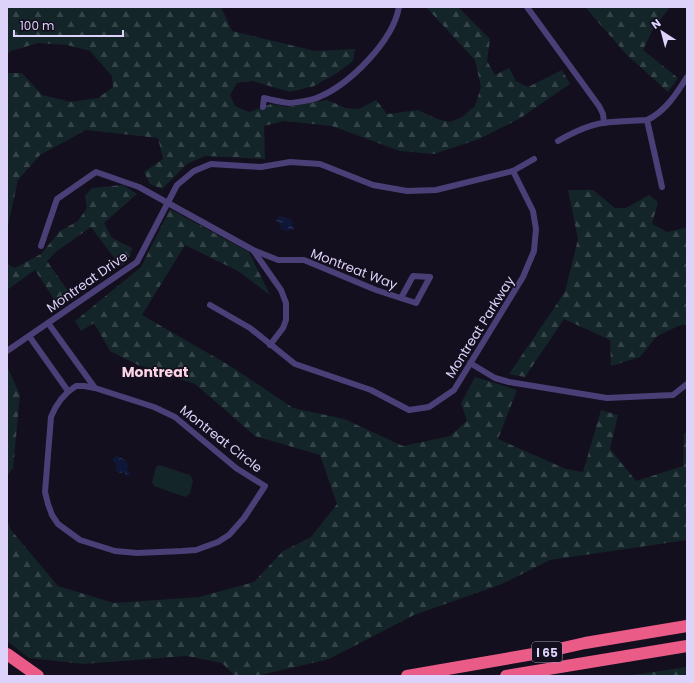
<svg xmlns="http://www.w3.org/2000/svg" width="694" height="683" viewBox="0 0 694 683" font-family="Poppins,sans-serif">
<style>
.forest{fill:url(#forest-firs)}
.garden{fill:#132528}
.water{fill:url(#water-ripples)}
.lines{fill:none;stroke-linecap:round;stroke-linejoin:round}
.minor{stroke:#4b3f78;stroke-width:6}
.motorway{stroke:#eb5b88;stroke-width:12}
.labels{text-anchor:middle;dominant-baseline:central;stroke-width:3;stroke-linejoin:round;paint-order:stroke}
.shield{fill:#140f1e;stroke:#a198b7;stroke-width:1}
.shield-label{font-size:12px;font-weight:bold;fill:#ddd2f9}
.street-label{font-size:13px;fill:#ddd2f9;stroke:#140f1e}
.neighbourhood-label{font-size:14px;font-weight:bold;fill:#fad4e5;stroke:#140f1e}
</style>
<defs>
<pattern id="forest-firs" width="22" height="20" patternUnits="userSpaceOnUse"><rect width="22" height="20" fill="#132528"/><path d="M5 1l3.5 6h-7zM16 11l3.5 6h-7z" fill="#354448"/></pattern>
<pattern id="water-ripples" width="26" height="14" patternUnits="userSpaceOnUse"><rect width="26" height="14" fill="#0f1738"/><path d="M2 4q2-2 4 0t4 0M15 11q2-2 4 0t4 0" fill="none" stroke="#323856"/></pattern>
</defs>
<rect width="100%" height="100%" fill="#140f1e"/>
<g class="forest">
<polygon points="7,7 221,7 232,31 315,51 355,49 353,61 337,73 314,86 290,92 252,81 237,83 230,95 235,106 249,112 271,104 288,107 327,100 346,108 359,109 376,100 387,114 418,110 437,119 450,122 462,117 475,106 481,87 475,60 426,7 458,7 490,39 487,61 495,75 509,68 516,81 528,87 562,70 570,84 519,119 479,139 434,154 400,151 332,126 284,121 264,126 265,159 205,156 187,164 162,189 150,184 144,172 163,159 158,138 86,130 40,155 18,180 7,230 7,73 22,73 42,95 71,102 98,98 113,87 112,76 90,51 67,45 38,43 11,51 7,54"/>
<polygon points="585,7 670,7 653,29 643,50 678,78 668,92 626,54"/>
<polygon points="123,185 137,194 104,223 112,238 132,248 130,256 121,267 91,227 57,251 47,261 73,298 59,307 35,270 7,290 7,262 10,266 15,268 41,254 60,231 78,221 87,208 85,196 92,188"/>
<polygon points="568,190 593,190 615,208 626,208 649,195 658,202 652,224 667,232 685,228 687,226 687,324 678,326 656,337 640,357 611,366 610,340 564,319 525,377 509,374 565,292 578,239"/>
<polygon points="170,209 249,252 270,295 238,271 185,245 142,315 232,367 293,408 344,419 403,446 450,436 467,421 461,403 475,377 517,390 498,439 566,469 583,472 601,410 618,415 610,449 636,481 683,466 684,434 687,432 687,540 550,560 502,584 414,615 329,659 257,676 235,676 222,663 187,656 83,664 29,658 7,641 7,520 11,530 58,586 114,603 199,597 254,582 283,551 311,537 337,504 320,455 255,436 195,384 138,365 110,351 94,323 81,331 75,321 141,267"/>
<polygon points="7,366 20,395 13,468 7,476"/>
<polygon points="687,667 687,676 626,676"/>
</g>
<polygon class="garden" points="160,465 190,475 193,480 190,494 185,497 154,486 152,482 156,467"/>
<g class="water">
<polygon points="279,216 291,219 294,229 287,231 281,229 280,224 276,221"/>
<path d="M116,456c7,2 14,6 11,14l4,4 -4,3 -3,-5 -4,1 -4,-3v-6l-3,-3v-2z"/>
</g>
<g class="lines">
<g class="minor">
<polyline points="527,7 599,106 603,114 604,123"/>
<path d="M263,107l1,-9c8,2 17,4 25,5 6,0 24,-3 30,-6 31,-13 74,-56 80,-90"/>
<polyline points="647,120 662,187"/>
<path d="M558,141c14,-8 29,-16 45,-18 15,-2 29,-2 44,-3 18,-8 30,-27 40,-43"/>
<polyline points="41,246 57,199 96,172 139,187 253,250 281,290 286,303 286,320 283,328 270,345"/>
<polyline points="253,250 278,260 304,260 376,290 416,303 430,277 413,276 401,298"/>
<polyline points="210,305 250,328 295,364 371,390 409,410 429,407 454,390 523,277 534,251 536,229 533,211 513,171"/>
<polyline points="48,323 95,388"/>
<polyline points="29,336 68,391"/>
<polyline points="7,351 137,262 177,185 194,171 211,164 261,167 290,162 320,164 373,185 407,191 436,190 513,171 534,159"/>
<polyline points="470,363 495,378 509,382 607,398 673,395 687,384"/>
<path d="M76,386h8l11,2 59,19 21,10 61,51 29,18 -21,32 -15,17 -11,7 -22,8 -14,1 -45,2 -22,-2 -35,-11 -22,-16 -6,-9 -4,-11 -3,-12 6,-75c5,-13 12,-23 25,-31z"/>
</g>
<g class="motorway">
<polyline points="7,654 38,676"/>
<polyline points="407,676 545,652 585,643 687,626"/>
<polyline points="506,676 687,646"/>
</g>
</g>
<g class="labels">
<rect class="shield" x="532" y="642" width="30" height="20" rx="3"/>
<g class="shield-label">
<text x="547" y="652">I 65</text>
</g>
<g class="street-label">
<text transform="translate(354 269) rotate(21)">Montreat Way</text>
<text transform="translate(87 282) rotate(-35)">Montreat Drive</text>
<text transform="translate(480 327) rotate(-58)">Montreat Parkway</text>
<text transform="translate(221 439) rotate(38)">Montreat Circle</text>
</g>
<g class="neighbourhood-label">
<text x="155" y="372">Montreat</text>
</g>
</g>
<rect width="694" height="683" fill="none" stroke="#ddd2f9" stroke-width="16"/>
<g transform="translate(662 32) rotate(324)" stroke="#140f1e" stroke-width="3" paint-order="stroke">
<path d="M0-3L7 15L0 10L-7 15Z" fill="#ddd2f9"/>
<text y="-6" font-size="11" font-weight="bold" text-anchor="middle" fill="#ddd2f9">N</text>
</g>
<path d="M14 30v6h109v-6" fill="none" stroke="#ddd2f9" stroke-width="2"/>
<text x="20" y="30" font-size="12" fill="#ddd2f9" stroke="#140f1e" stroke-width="3" paint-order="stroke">100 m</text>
</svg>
